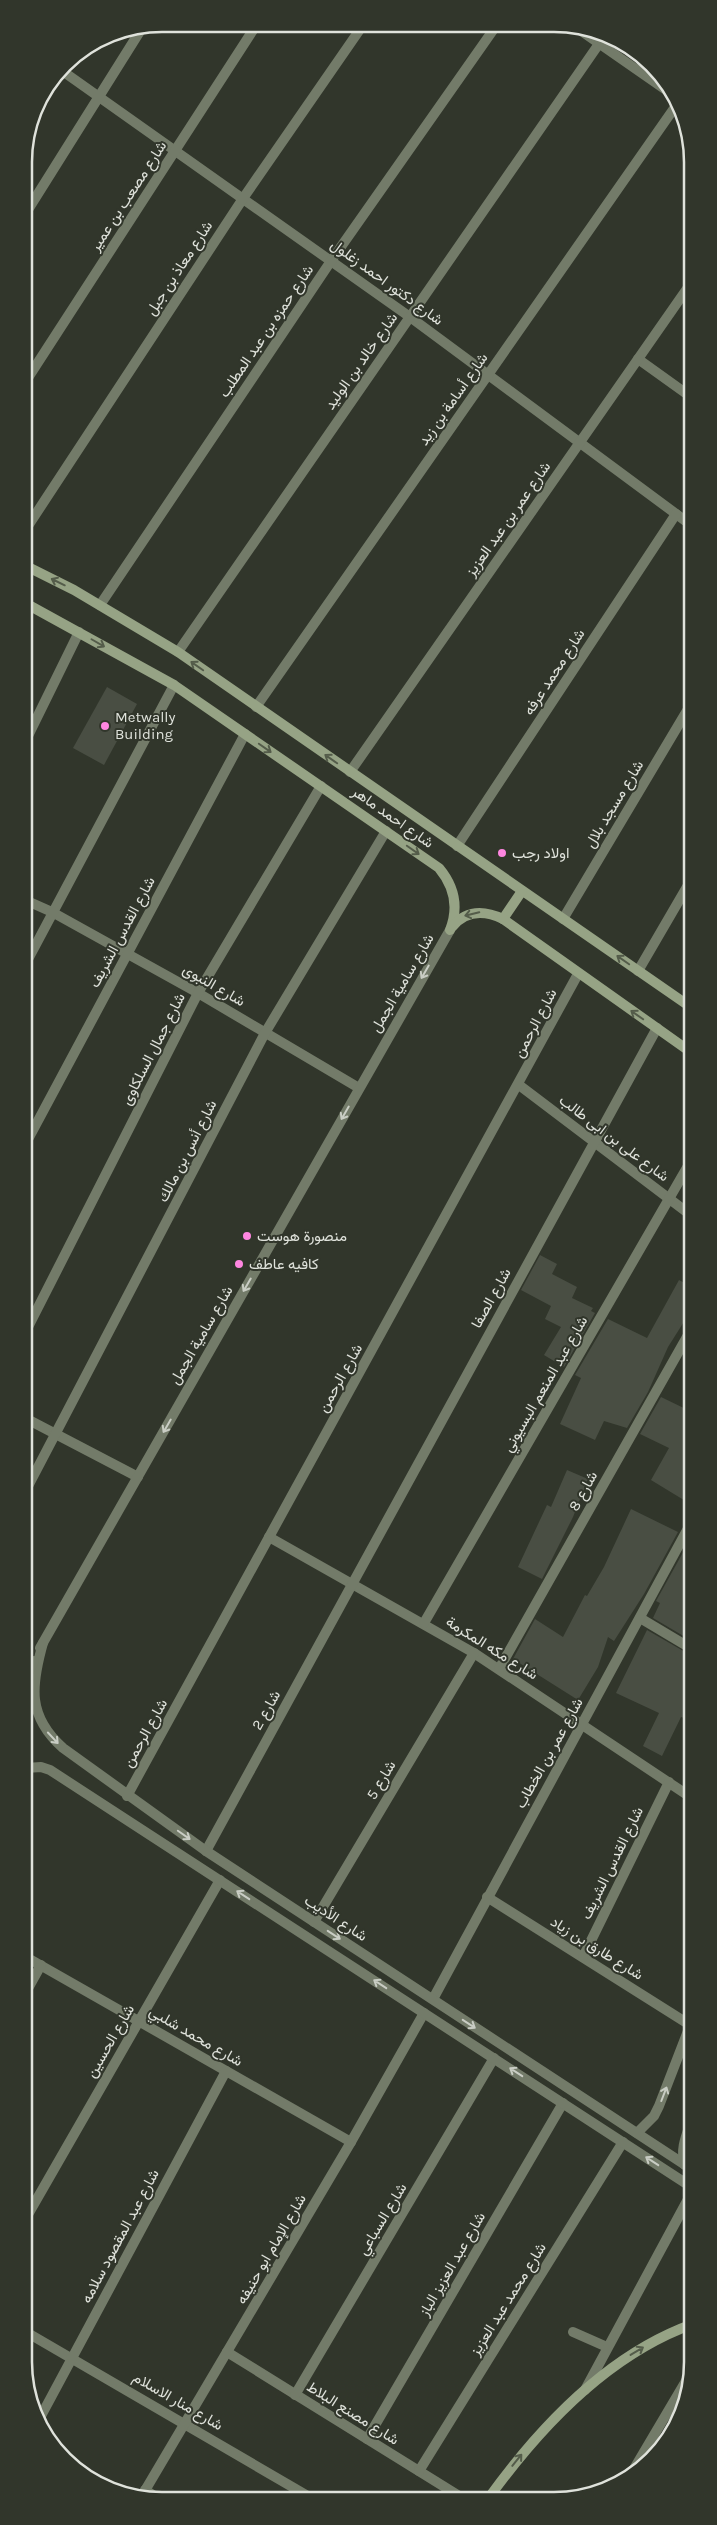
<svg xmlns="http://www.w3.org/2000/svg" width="717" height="2525" viewBox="0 0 717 2525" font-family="Karla,Vazirmatn,sans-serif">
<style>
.building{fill:#494e43}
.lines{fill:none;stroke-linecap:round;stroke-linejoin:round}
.minor{stroke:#737b69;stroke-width:10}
.tertiary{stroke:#737b69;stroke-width:10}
.secondary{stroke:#96a385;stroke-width:10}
.oneway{stroke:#545c4a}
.oneway2{stroke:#c9cdc4}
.poi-dot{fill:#fe86e0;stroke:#31362b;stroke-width:2}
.labels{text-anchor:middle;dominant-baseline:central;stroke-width:4;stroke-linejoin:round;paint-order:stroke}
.street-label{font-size:15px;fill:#dfe2db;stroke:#31362b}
.poi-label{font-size:15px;fill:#dfe2db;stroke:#31362b;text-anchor:start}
.rim{fill:none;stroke:#dfe2db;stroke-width:2.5}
</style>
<rect width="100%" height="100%" fill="#31362b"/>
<g class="building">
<polygon points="107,687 137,704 104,765 73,748"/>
<polygon points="540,1255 557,1264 552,1274 577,1287 572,1298 593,1308 591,1311 595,1313 564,1367 544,1355 561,1327 545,1319 551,1306 521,1290"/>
<polygon points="679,1280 692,1287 692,1309 668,1347 648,1392 627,1428 604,1421 595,1440 560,1424 581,1378 575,1375 608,1319 647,1338"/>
<polygon points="661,1397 692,1412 692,1505 651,1480 669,1448 640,1434"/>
<polygon points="567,1470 588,1479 573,1517 542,1579 518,1567 547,1505 551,1507"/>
<polygon points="631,1509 678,1532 644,1594 614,1641 608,1637 598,1667 578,1700 513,1659 535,1619 563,1637 585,1595 587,1596 604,1567"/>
<polygon points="691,1538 692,1538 692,1641 653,1618 660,1603 656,1601"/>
<polygon points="647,1630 692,1656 692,1721 681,1717 662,1756 643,1746 659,1713 616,1693"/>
</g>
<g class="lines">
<g class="minor">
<polyline points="574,26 666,90"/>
<polyline points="61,70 410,317 691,525"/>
<polyline points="24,216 142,28"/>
<polyline points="638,359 691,397"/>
<polyline points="24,384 257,24"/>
<polyline points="24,532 244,197 363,25"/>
<polyline points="100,605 331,261 496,26"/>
<polyline points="178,652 603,38"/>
<polyline points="256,707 675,107"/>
<polyline points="25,742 79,632"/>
<polyline points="350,772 691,283"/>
<polyline points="457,846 676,514"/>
<polyline points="25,900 52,912 198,993 359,1088"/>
<polyline points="563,919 691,704"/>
<polyline points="25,965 174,685"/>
<polyline points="638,971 691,880"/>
<polyline points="519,1085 692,1216"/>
<polyline points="25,1145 245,734"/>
<polyline points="25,1333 198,993 321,786"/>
<polyline points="25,1418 138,1477"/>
<polyline points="25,1492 265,1033 386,831"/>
<polyline points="269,1537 474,1653 692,1798"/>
<polyline points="640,1618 692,1649"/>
<polyline points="424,1623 692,1159"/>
<polyline points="499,1669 692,1328"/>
<polyline points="127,1796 578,974"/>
<polyline points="206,1851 657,1028"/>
<polyline points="487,1897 690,2025"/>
<polyline points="314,1922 474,1653"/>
<polyline points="26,1957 351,2142"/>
<polyline points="583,1957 669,1782"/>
<polyline points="26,1992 41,1965"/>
<polyline points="433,1999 692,1521"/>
<polyline points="26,2218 220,1880"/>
<polyline points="26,2332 313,2499"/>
<polyline points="573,2332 607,2347"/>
<polyline points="227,2352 464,2499"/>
<polyline points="585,2390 693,2190"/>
<polyline points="295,2395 494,2058"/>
<polyline points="41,2416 226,2071"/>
<polyline points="367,2439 563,2103"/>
<polyline points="419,2471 623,2142"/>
<polyline points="628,2479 693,2369"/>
<polyline points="145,2490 159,2499"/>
<polyline points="140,2499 351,2142 424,2013"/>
</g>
<g class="tertiary">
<path d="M43,1643c-12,43 -16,73 20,105l143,103 487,319"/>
<polyline points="40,1648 450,930"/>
<polyline points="26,1677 34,1661"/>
<polyline points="26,1768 41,1767 50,1770 693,2188"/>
<polyline points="637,2133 654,2116 659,2106 693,2018"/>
<path d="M685,2165c-6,-17 3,-33 8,-49"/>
</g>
<g class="secondary">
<polyline points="24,565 74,590 178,652 692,1008"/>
<path d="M25,603l149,82 265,183c15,18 20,39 11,62"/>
<polyline points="503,919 522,891"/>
<path d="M452,927c14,-17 32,-17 51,-8l189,134"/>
<path d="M488,2499c51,-71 121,-145 205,-175"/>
</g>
</g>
<defs><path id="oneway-shaft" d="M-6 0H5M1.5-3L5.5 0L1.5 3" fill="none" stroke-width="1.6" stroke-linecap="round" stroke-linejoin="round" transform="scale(1.25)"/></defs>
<g class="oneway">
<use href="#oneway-shaft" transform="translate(58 582) rotate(-154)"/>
<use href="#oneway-shaft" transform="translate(98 643) rotate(30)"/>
<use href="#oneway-shaft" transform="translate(197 666) rotate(-145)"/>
<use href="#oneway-shaft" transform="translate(265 748) rotate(35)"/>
<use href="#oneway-shaft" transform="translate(331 759) rotate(-145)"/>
<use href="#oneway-shaft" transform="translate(413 850) rotate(35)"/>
<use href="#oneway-shaft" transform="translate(472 914) rotate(166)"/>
<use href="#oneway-shaft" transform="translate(623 960) rotate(-145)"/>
<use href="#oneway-shaft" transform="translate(637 1015) rotate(-145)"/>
<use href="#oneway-shaft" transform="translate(637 2351) rotate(-31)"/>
<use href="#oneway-shaft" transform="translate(517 2460) rotate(-51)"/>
</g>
<g class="oneway2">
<use href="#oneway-shaft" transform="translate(425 972) rotate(120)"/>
<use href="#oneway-shaft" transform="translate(345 1113) rotate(120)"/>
<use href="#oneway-shaft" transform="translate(247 1285) rotate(120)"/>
<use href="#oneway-shaft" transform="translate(167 1426) rotate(120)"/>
<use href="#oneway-shaft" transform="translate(53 1738) rotate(47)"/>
<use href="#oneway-shaft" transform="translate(184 1835) rotate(35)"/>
<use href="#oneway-shaft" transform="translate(243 1895) rotate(-147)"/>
<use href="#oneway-shaft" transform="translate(334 1935) rotate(33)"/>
<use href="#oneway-shaft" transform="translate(380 1984) rotate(-147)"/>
<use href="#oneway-shaft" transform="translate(469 2024) rotate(33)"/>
<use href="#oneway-shaft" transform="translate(516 2072) rotate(-147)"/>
<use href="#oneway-shaft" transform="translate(664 2094) rotate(-69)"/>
<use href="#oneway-shaft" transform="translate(652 2161) rotate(-147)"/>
</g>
<g class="poi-dot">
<circle cx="105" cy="726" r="5"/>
<circle cx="502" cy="853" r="5"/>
<circle cx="247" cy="1236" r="5"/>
<circle cx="239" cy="1264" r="5"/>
</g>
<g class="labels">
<g class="street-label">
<text transform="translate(128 196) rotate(-57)">شارع مصعب بن عمير</text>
<text transform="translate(179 268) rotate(-57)">شارع معاذ بن جبل</text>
<text transform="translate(387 282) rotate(36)">شارع دكتور احمد زغلول</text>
<text transform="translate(266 331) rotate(-56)">شارع حمزه بن عبد المطلب</text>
<text transform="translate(361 361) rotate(-55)">شارع خالد بن الوليد</text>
<text transform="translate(453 399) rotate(-55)">شارع أسامة بن زيد</text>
<text transform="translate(508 519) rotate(-55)">شارع عمر بن عبد العزيز</text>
<text transform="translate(554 672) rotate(-57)">شارع محمد عرفه</text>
<text transform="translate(614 804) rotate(-59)">شارع مسجد بلال</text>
<text transform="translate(393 817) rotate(35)">شارع احمد ماهر</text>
<text transform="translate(122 932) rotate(-62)">شارع القدس الشريف</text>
<text transform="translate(402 983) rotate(-60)">شارع سامية الجمل</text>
<text transform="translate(214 985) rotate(30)">شارع النبوى</text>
<text transform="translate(535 1023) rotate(-62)">شارع الرحمن</text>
<text transform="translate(153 1049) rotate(-63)">شارع جمال السلكاوى</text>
<text transform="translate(614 1138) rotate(37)">شارع على بن ابى طالب</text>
<text transform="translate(187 1151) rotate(-63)">شارع أنس بن مالك</text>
<text transform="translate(491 1298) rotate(-61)">شارع الصفا</text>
<text transform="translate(201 1335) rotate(-60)">شارع سامية الجمل</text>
<text transform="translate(340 1378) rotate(-61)">شارع الرحمن</text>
<text transform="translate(545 1384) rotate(-60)">شارع عبد المنعم البسيوني</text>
<text transform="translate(583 1491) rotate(-61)">شارع 8</text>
<text transform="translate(492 1648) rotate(32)">شارع مكه المكرمة</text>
<text transform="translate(266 1710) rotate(-61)">شارع 2</text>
<text transform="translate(145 1733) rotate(-61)">شارع الرحمن</text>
<text transform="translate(549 1753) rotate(-61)">شارع عمر بن الخطاب</text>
<text transform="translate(381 1780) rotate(-59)">شارع 5</text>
<text transform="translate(612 1863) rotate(-64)">شارع القدس الشريف</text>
<text transform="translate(336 1918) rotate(33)">شارع الأديب</text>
<text transform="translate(597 1948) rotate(32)">شارع طارق بن زياد</text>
<text transform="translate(196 2036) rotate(30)">شارع محمد شلبي</text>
<text transform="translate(110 2041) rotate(-60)">شارع الحسين</text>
<text transform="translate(382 2219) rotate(-59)">شارع السباعي</text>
<text transform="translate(120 2236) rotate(-62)">شارع عبد المقصود سلامه</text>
<text transform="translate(271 2249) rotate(-60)">شارع الإمام ابو حنيفه</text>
<text transform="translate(452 2264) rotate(-60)">شارع عبد العزيز الباز</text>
<text transform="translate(508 2299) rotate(-58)">شارع محمد عبد العزيز</text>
<text transform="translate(178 2401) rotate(30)">شارع منار الاسلام</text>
<text transform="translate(353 2413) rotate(32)">شارع مصنع البلاط</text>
</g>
<g class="poi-label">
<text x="115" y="717">Metwally<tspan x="115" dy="17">Building</tspan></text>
<text x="512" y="853">اولاد رجب</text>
<text x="257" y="1236">منصورة هوست</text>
<text x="249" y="1264">كافيه عاطف</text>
</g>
</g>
<path d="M0 0H717V2525H0ZM162 32H554A130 130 0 0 1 684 162V2362A130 130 0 0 1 554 2492H162A130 130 0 0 1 32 2362V162A130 130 0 0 1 162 32Z" fill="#31362b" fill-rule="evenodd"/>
<path class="rim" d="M162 32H554A130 130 0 0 1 684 162V2362A130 130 0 0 1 554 2492H162A130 130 0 0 1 32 2362V162A130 130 0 0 1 162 32Z"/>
</svg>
